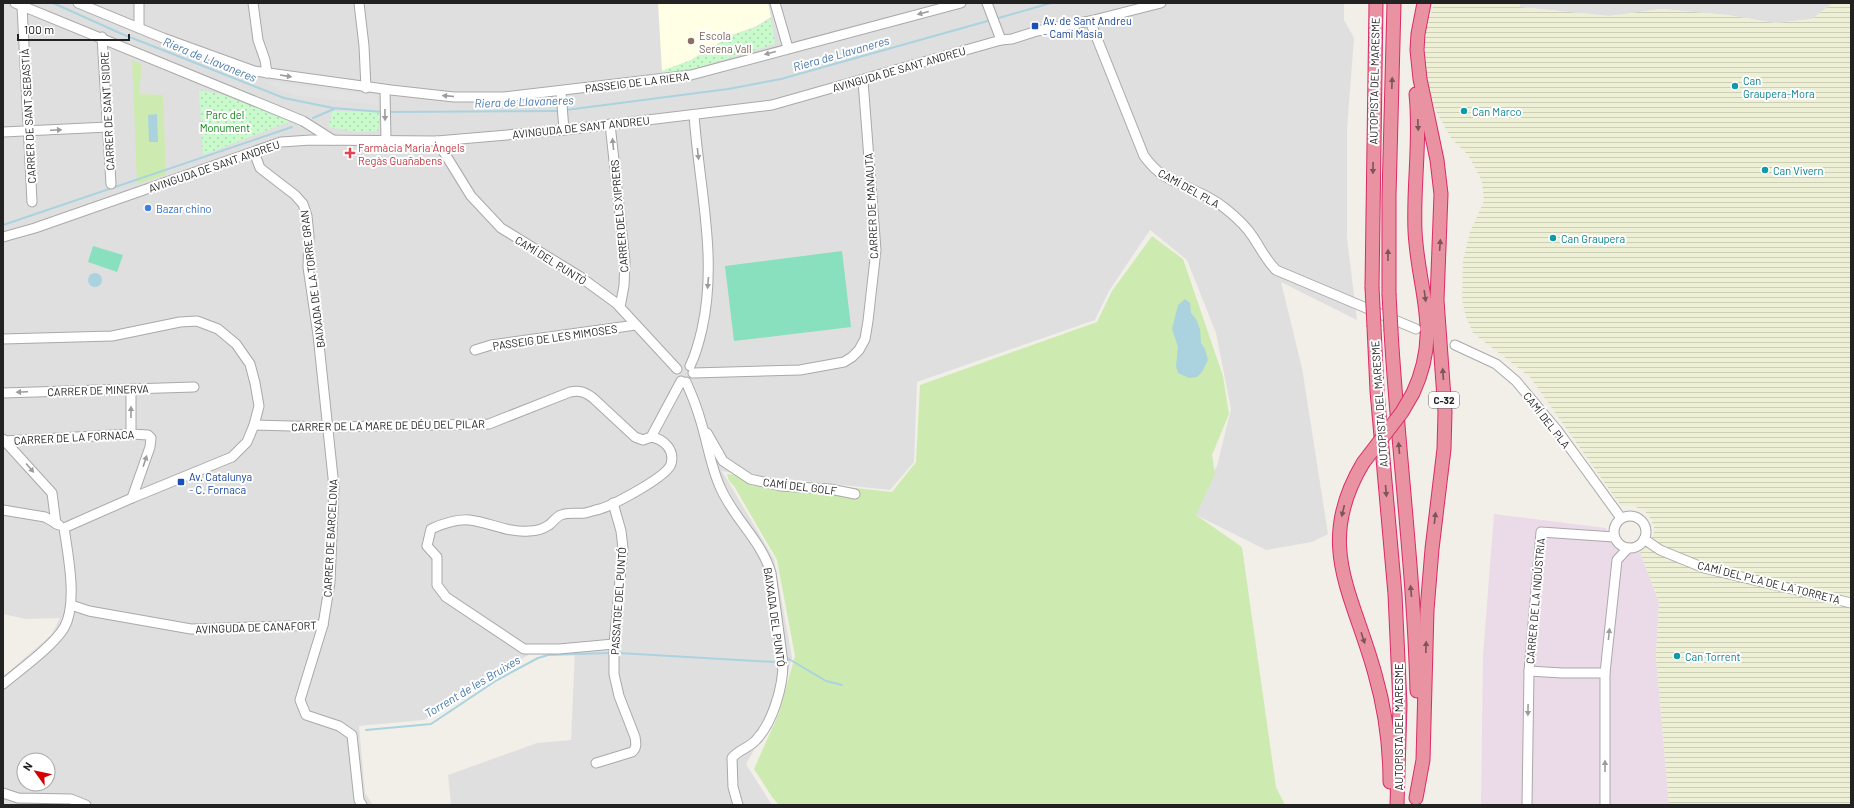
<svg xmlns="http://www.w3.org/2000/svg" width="1854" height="808" viewBox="0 0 1854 808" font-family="Barlow,sans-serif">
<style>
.residential{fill:#e0dfdf;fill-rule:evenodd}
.industrial{fill:#ebdbe8}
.education{fill:#ffffe5}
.farmland{fill:url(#farmland-rules)}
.grass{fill:#cdebb0}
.park{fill:url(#park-dots)}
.pitch{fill:#88e0be}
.parking{fill:#e2e2e2}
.water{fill:#aad3df}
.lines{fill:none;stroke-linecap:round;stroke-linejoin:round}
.stream{stroke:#aad3df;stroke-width:2}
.minor-casing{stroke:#a9a9a9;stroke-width:11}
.highway-casing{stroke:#dc2a67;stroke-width:15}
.minor{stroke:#fff;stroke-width:9}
.highway{stroke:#e892a2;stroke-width:13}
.highway-bridge-casing{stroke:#dc2a67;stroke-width:15;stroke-linecap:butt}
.highway-bridge{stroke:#e892a2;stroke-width:13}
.oneway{fill:#9c9c9c}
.oneway2{fill:#7b545c}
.transit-dot{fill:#1a4fb4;stroke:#fff;stroke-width:1.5}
.education-dot{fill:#8d6e63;stroke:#fff;stroke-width:1.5}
.culture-dot{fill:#0f9aa8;stroke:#fff;stroke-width:1.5}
.health-dot{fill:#e0444e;stroke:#fff;stroke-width:1.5}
.shop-dot{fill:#3f7fe0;stroke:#fff;stroke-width:1.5}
.labels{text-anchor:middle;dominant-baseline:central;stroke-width:4;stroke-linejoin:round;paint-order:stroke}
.shield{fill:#fff;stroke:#646464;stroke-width:1}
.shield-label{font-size:10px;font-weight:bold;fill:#222}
.transit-label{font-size:11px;fill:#164399;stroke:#fff;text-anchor:start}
.education-label{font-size:11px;fill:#785e54;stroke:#fff;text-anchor:start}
.street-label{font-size:11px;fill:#222;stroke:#fff}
.culture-label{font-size:11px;fill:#0d838f;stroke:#fff;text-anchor:start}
.park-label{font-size:11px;fill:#0c8416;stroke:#fff}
.health-label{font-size:11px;fill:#be3a42;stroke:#fff;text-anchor:start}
.shop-label{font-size:11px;fill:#366cbe;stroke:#fff;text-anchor:start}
.water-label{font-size:12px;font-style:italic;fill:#4a7aab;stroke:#fff}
</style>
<defs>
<pattern id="farmland-rules" width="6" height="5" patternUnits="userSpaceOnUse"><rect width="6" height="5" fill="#eef0d5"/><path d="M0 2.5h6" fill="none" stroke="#ccceb7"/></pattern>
<pattern id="park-dots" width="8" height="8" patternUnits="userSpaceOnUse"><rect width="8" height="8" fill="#c8facc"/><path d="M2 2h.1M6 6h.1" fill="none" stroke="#acd6af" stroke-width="1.8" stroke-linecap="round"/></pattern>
</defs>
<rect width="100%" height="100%" fill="#f2efe9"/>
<g class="residential">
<path d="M3,3h1341v17l10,18 -7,91v109l10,82 -76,-38 21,86 26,166 -16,8 -46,8 -78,-39 29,-45 14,-57 -15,-76 -29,-73 -37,-30 -41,61 -14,29 -178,62 -3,80 -24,28 -153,-16 -15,-3 52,88 18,98 -14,52 -32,55 26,41h-321l-3,-30 89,-32 34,-3 4,-89 -45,3 -45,27 -61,39 -65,6 6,67 8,12h-370v-128l49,-43 8,-16 -34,1 -23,-5zM24,760h24v24h-24z"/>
<polygon points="1519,3 1833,3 1812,19 1775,23 1727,15 1661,9 1609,16 1520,7"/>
</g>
<polygon class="industrial" points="1494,514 1606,528 1614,544 1629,554 1640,552 1659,602 1656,656 1669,805 1481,805 1483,655"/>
<polygon class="education" points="658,3 768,3 771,17 755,27 732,35 691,60 662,71"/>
<polygon class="farmland" points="1434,3 1519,3 1520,7 1609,16 1661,9 1727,15 1775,23 1812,19 1833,3 1851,3 1851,805 1669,805 1656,656 1659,602 1640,552 1648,546 1655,530 1651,519 1644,510 1633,506 1621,506 1530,377 1473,333 1466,317 1462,300 1463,260 1470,232 1484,201 1482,181 1468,155 1451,138 1436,111 1425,81 1423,57 1426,30"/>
<g class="grass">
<polygon points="132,60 142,65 139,94 163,95 166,175 137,184"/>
<polygon points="1152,236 1183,259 1223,376 1229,414 1212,455 1215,474 1196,515 1242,547 1276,787 1285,805 779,805 772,797 754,769 779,713 795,656 777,560 734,486 729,481 727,474 892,492 916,462 920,385 1097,322 1112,291"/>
</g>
<g class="park">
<polygon points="771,18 775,44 693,69 663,74 662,71 692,60 733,35 755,28"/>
<polygon points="199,90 224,95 291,121 203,155"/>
<polygon points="332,111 380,112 378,131 357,132 329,127"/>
</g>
<g class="pitch">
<polygon points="93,246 123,255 117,272 88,262"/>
<polygon points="842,251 851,327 734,341 725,266"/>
</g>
<polygon class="parking" points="266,81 373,95 378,98 378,105 294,95 278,89"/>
<g class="water">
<polygon points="157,114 158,142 149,142 148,115"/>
<circle cx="95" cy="280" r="7"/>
<polygon points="1185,299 1190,303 1191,313 1196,319 1200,329 1201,343 1205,349 1208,360 1202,372 1197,377 1189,378 1178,373 1176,366 1178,347 1172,329 1178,305"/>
</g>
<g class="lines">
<g class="stream">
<polyline points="53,3 122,34 284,98 333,108 383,112"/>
<polyline points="995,19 1051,3"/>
<polyline points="566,110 728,89 781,79 991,20"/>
<polyline points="388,112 559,111"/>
<polyline points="313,118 334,109"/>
<polyline points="3,225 292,127"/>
<polyline points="619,653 774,662"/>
<polyline points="789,659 826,681 842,685"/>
<polyline points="366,730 431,724 497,680 538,658 548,655 609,653"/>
</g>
<g class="minor-casing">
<g id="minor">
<polyline points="15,3 303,121 333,140"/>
<polyline points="78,3 163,38 254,71 391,90 454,97 504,97 691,75 961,3"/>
<polyline points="139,3 139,28"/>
<polyline points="253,3 258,40 265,60 267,73"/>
<polyline points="359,3 364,46 366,88"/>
<polyline points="775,3 788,48"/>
<polyline points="987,3 1001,40"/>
<polyline points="22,6 32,202"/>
<path d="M1090,21l54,135c6,8 13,16 22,21 20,11 42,17 60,32 10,8 20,17 27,28 8,12 13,23 23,33l140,59"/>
<polyline points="102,37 111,184"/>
<polyline points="385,90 386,140"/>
<polyline points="561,92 564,130"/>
<polyline points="610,124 625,261 624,286 620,307"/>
<polyline points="3,132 108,127"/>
<polyline points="437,141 471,196 501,228 579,276 616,303 677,369"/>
<polyline points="254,152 260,168 295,195 303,204 307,216 309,236 308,267 318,335 334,487 330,582 323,625 300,700 306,715 339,726 352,735 359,800 362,805"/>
<polyline points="3,237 35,228 281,142 311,140 437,141 564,130 772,105 1001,40 1012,39 1037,31 1090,21 1161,3"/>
<polyline points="3,339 112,336 180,322 197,321 218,329 236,344 250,364 255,383 259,406 254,425 247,442 232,457 132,498 64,528"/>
<polyline points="1455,345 1496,364 1516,381 1557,430 1621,518"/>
<polyline points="475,350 491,345 636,325"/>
<path d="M690,366c6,-12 9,-24 12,-37 16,-71 -3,-143 -8,-214"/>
<polyline points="693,373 800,370 844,362 852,357 859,350 865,339 868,321 876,250 863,81"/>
<path d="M686,382c6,13 11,26 15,40 7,23 10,46 20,67 14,31 40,51 50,84l12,90c0,24 -10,59 -27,77 -7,8 -18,10 -24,18l1,29 5,18"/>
<polyline points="3,393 194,387"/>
<path d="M254,425l74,2 161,-3 81,-32c10,-2 15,0 23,6l42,39 8,3 8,-3 30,-56"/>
<polyline points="707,433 723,461 750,479 781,486 830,489 855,494"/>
<polyline points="131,434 131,389"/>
<polyline points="3,439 52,493 56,524"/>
<polyline points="4,441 131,434 148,435 151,438 150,447 132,498"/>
<polyline points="3,510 45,517 59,525"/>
<circle cx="1630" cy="532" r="16"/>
<polyline points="1644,539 1660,550 1704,568 1851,603"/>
<polyline points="71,605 89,611 191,629 323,625"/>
<path d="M614,644l-55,5h-35l-78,-52 -9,-12v-28l-10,-11 4,-17c11,-5 25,-10 38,-9 20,2 39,13 60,11 7,0 14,-2 20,-6 4,-3 7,-8 12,-10 8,-3 16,-1 24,-2 5,-1 10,-3 15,-4 13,-4 67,-32 71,-45 4,-14 -7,-25 -20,-27"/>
<polyline points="1529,671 1562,673 1605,673"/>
<path d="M3,684c18,-15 49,-37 61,-56 14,-24 4,-73 0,-100"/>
<path d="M596,763l36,-11c5,-4 4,-9 3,-15l-16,-41 -5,-22v-30l9,-96 -2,-17 -8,-28"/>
<polyline points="3,793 18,798 71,799 86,805"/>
<polyline points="1527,805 1529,671 1541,532 1614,537"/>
<polyline points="1605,805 1605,673 1617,560 1628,548"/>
</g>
</g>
<g class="highway-casing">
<g id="highway">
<polyline points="1372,287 1376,3"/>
<polyline points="1389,294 1389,196 1394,3"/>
<polyline points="1374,327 1377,391 1395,594 1400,705 1397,805"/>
<path d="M1391,331c7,120 23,240 26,360"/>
<path d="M1413,393c29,-62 5,-101 2,-162 -2,-46 6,-91 1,-137"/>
<path d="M1363,463c-49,82 -10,130 12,211 10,35 15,71 15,108"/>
<polyline points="1416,798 1423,760 1427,610 1432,549 1444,449 1445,412 1437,300 1441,194 1437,160 1420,79 1417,50 1418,34 1424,3"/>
</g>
</g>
<use href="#minor" class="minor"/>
<use href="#highway" class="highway"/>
<g class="highway-bridge-casing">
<g id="highway-bridge">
<polyline points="1372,287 1374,327"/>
<polyline points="1389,294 1391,331"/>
<polyline points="1363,463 1402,412 1413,393"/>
</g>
</g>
<use href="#highway-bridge" class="highway-bridge"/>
</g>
<defs><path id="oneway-solid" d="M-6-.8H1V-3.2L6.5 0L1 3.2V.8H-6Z"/></defs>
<g class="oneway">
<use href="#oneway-solid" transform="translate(923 13) rotate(165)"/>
<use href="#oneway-solid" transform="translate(770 53) rotate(165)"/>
<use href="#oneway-solid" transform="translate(286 76) rotate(9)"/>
<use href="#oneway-solid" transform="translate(448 96) rotate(-175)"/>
<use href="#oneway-solid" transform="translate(385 115) rotate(89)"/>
<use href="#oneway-solid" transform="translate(56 130) rotate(-3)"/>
<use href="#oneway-solid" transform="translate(613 144) rotate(-96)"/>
<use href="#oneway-solid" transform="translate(698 154) rotate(84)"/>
<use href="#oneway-solid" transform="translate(708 283) rotate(95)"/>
<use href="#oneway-solid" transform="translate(22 392) rotate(178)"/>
<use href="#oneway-solid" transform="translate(131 412) rotate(-90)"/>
<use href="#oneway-solid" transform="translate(145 461) rotate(-72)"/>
<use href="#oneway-solid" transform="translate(30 468) rotate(49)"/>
<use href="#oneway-solid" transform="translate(1609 634) rotate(-84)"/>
<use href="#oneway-solid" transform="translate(1528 710) rotate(91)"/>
<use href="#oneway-solid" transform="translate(1605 766) rotate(-90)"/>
</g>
<g class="oneway2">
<use href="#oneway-solid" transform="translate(1392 83) rotate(-88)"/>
<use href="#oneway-solid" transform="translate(1418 125) rotate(88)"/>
<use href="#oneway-solid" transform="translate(1373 168) rotate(91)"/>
<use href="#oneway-solid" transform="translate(1440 245) rotate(-86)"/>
<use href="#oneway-solid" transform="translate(1388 255) rotate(-89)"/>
<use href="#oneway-solid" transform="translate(1425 296) rotate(82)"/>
<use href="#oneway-solid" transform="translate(1443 374) rotate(-94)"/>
<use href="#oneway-solid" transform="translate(1399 448) rotate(-95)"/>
<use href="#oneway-solid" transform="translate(1386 491) rotate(85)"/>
<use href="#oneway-solid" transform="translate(1343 511) rotate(103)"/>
<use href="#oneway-solid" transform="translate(1435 518) rotate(-83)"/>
<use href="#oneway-solid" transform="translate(1411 591) rotate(-95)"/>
<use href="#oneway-solid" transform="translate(1363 638) rotate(72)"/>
<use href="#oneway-solid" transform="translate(1426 647) rotate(-88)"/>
</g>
<g class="transit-dot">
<rect x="1031" y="22" width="8" height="8" rx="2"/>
<rect x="177" y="478" width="8" height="8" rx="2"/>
</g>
<circle class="education-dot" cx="691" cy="41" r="4"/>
<g class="culture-dot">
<circle cx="1735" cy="86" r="4"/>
<circle cx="1464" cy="111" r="4"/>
<circle cx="1765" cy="170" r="4"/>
<circle cx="1553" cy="238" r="4"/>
<circle cx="1677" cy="656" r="4"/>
</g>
<path class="health-dot" d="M348 147h4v4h4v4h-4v4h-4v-4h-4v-4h4z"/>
<circle class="shop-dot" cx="148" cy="208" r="4"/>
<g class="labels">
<rect class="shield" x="1429" y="392" width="30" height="16" rx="3"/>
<g class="shield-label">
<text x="1444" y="400">C-32</text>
</g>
<g class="transit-label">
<text x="1043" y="20">Av. de Sant Andreu<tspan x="1043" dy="13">- Camí Masia</tspan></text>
<text x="189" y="476">Av. Catalunya<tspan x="189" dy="13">- C. Fornaca</tspan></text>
</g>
<g class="education-label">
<text x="699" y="35">Escola<tspan x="699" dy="13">Serena Vall</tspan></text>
</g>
<g class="street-label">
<text transform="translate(899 69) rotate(-16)">AVINGUDA DE SANT ANDREU</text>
<text transform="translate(1374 81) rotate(-89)">AUTOPISTA DEL MARESME</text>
<text transform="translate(637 82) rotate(-7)">PASSEIG DE LA RIERA</text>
<text transform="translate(107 111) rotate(-93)">CARRER DE SANT ISIDRE</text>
<text transform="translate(28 116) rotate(-93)">CARRER DE SANT SEBASTIÀ</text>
<text transform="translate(581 127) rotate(-6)">AVINGUDA DE SANT ANDREU</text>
<text transform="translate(214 166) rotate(-19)">AVINGUDA DE SANT ANDREU</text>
<text transform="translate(1189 188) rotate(29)">CAMÍ DEL PLA</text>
<text transform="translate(871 206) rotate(-93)">CARRER DE MANAUTA</text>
<text transform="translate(619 216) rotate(-95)">CARRER DELS XIPRERS</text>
<text transform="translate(551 260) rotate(32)">CAMÍ DEL PUNTÓ</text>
<text transform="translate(312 279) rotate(-97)">BAIXADA DE LA TORRE GRAN</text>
<text transform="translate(555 337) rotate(-8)">PASSEIG DE LES MIMOSES</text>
<text transform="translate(98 390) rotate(-2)">CARRER DE MINERVA</text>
<text transform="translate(1379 404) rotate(-94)">AUTOPISTA DEL MARESME</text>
<text transform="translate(1547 420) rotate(52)">CAMÍ DEL PLA</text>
<text transform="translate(388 425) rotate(-1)">CARRER DE LA MARE DE DÉU DEL PILAR</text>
<text transform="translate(74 437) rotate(-3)">CARRER DE LA FORNACA</text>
<text transform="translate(800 486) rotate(7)">CAMÍ DEL GOLF</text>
<text transform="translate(330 538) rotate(-87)">CARRER DE BARCELONA</text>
<text transform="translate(1769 582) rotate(14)">CAMÍ DEL PLA DE LA TORRETA</text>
<text transform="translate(618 601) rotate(-86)">PASSATGE DEL PUNTÓ</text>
<text transform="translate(1535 601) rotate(-85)">CARRER DE LA INDÚSTRIA</text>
<text transform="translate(775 617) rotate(82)">BAIXADA DEL PUNTÓ</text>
<text transform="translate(256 627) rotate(-2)">AVINGUDA DE CANAFORT</text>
<text transform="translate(1398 727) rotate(-90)">AUTOPISTA DEL MARESME</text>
</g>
<g class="culture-label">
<text x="1743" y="80">Can<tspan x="1743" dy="13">Graupera-Mora</tspan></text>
<text x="1472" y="111">Can Marco</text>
<text x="1773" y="170">Can Vivern</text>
<text x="1561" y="238">Can Graupera</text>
<text x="1685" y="656">Can Torrent</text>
</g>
<g class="park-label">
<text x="225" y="114">Parc del<tspan x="225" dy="13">Monument</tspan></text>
</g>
<g class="health-label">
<text x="358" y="147">Farmàcia Maria Àngels<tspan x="358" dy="13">Regàs Guañabens</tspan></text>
</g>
<g class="shop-label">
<text x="156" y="208">Bazar chino</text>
</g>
<g class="water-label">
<text transform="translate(841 53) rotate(-16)">Riera de Llavaneres</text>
<text transform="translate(210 59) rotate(22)">Riera de Llavaneres</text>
<text transform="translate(524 101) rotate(-2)">Riera de Llavaneres</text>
<text transform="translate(472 686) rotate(-31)">Torrent de les Bruixes</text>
</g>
</g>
<rect width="1854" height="808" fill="none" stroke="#222222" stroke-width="8"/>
<g transform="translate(36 772) rotate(303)"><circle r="19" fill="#ffffff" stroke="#a7a7a7"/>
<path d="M0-3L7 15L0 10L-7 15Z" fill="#d40000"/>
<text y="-6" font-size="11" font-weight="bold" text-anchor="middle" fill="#222222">N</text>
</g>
<path d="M18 34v6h111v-6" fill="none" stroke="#222222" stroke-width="2"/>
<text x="24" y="34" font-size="12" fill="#222222" stroke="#ffffff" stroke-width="3" paint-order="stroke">100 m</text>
</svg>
